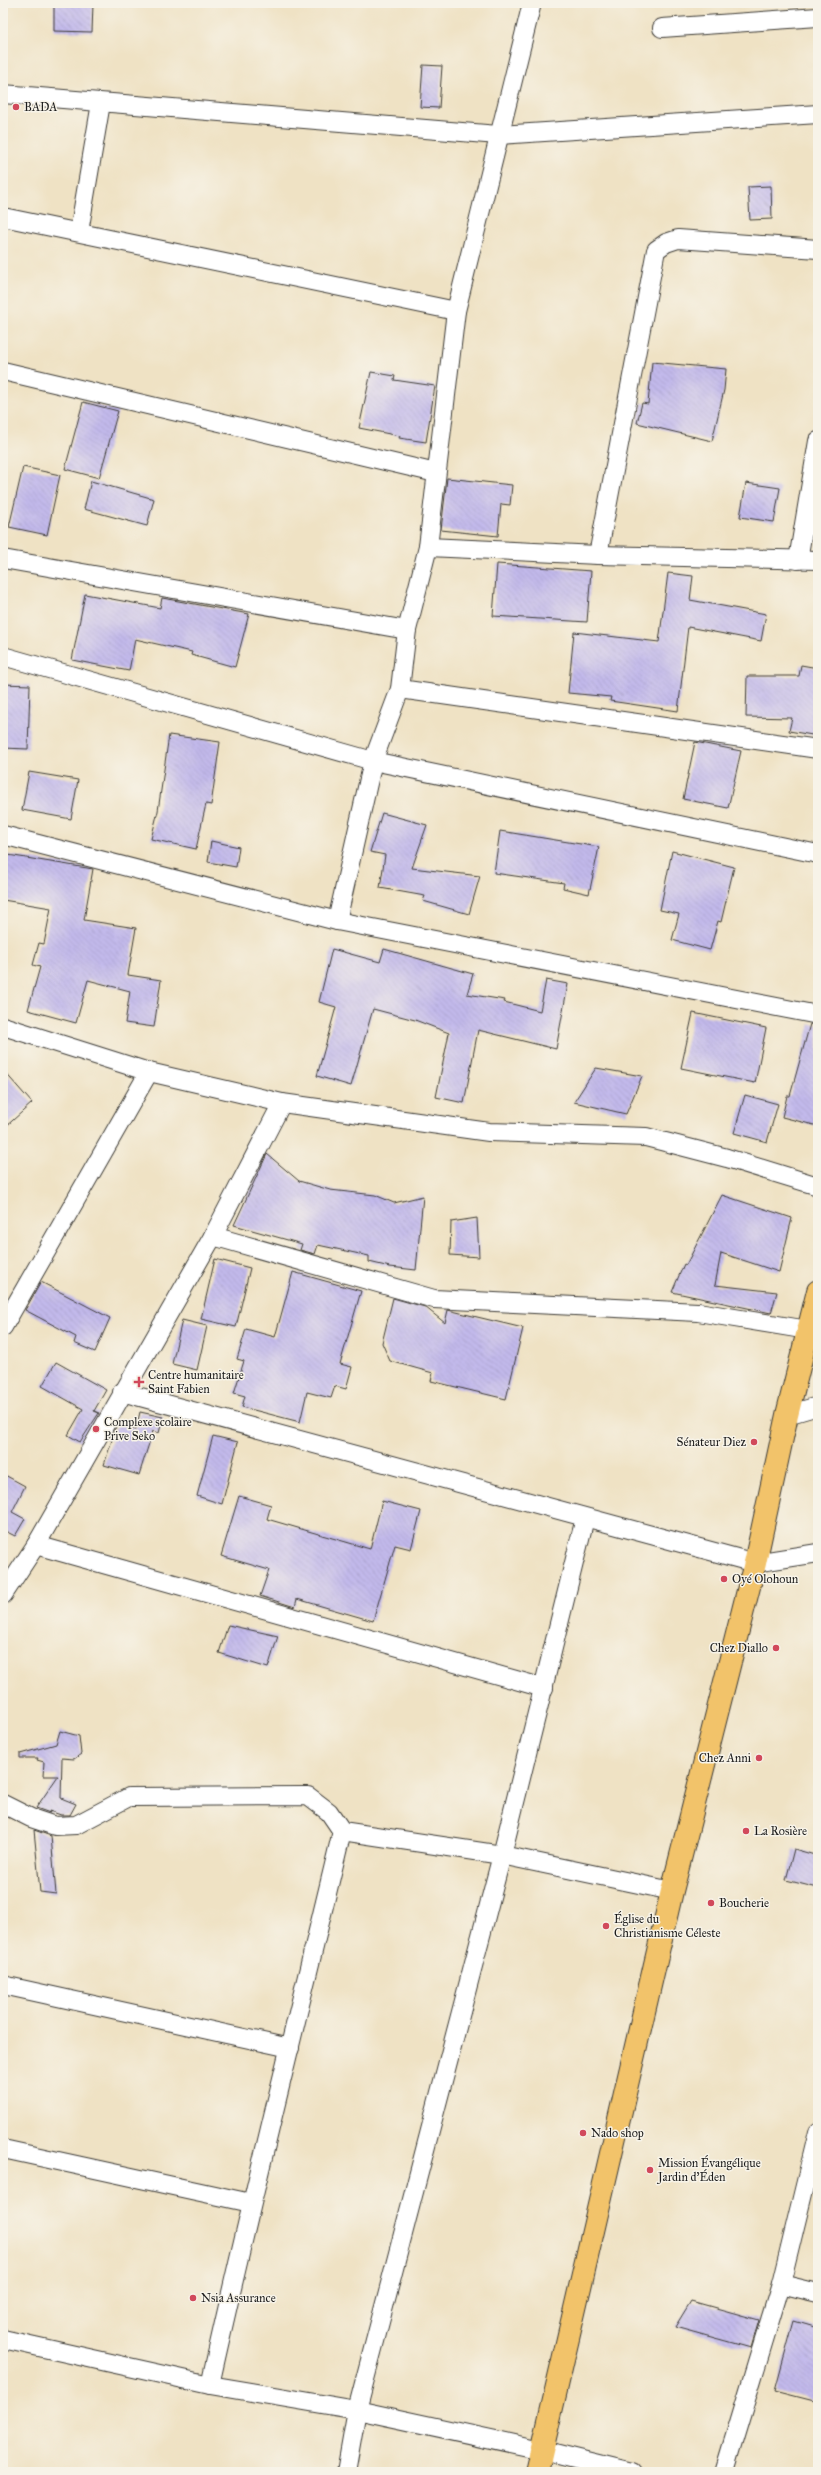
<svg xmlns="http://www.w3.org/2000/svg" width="821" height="2475" viewBox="0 0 821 2475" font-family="'IM FELL Great Primer',serif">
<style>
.building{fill:url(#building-back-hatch)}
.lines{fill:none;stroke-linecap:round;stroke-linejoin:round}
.minor-casing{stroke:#3c3a35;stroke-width:20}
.major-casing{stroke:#3c3a35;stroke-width:24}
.minor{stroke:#fff;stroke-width:18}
.major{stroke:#f2c36a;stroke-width:22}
.poi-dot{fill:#d1495b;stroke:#f7f3e8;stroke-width:1.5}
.labels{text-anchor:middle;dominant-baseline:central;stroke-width:3;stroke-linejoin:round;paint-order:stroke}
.poi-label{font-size:12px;fill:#1c1c1c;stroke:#f7f3e8;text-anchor:start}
</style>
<defs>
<pattern id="building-back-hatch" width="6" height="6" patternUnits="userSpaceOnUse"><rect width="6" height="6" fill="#c2b9eb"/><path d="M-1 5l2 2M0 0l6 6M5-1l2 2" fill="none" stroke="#a69ec9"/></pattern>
</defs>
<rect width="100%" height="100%" fill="#f7f3e8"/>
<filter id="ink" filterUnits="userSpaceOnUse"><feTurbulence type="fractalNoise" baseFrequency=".025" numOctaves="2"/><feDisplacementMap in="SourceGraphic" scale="8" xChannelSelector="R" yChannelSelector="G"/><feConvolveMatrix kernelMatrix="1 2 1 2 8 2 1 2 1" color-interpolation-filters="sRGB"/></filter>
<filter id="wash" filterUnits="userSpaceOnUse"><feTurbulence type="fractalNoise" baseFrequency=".012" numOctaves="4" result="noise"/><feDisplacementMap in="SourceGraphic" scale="16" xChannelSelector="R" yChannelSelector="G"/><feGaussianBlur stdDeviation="0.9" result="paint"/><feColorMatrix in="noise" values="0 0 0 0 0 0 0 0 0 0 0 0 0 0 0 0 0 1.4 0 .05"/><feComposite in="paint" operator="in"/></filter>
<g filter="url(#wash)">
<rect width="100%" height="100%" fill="#efe2c4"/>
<g id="blocks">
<g class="building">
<polygon points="54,4 93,4 92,32 54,31"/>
<polygon points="423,65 442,66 439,108 420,107"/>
<polygon points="771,186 772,219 750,220 748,187"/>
<polygon points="652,362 726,369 724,390 712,441 637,423 642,403 648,404"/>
<polygon points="371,372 395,376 394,380 435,386 426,442 399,438 400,436 359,428"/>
<polygon points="83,402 118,411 99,478 65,469"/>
<polygon points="23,467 60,475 47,535 9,527"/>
<polygon points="447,478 512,485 510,505 501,504 498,536 441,530"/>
<polygon points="91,481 154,499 147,526 84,509"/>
<polygon points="746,483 780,488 774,522 740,517"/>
<polygon points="497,564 591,571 587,622 493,616"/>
<polygon points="668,573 693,576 690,600 766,614 761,641 688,627 678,711 610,701 611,697 568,693 574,632 659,642"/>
<polygon points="85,594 160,608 162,598 249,614 235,667 191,655 192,652 135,639 129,671 72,660"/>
<polygon points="801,665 818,668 818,736 789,731 792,718 746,717 747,676 799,676"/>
<polygon points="3,684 30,685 28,749 3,748"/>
<polygon points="169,735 220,742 211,805 206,804 196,849 151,839 158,811"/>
<polygon points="695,742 741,751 728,808 683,799"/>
<polygon points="29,772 78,780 71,819 22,810"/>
<polygon points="382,813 427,825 412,868 480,876 469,914 423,901 425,896 380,888 385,855 370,852"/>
<polygon points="500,831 599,847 589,894 563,888 564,883 494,873"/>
<polygon points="211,841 239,847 236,867 208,862"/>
<polygon points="672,851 734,867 721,922 718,921 710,950 672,940 679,914 660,910"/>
<polygon points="8,855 93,869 84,920 136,928 128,975 161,980 154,1027 125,1023 130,991 88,980 76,1023 28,1010 40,967 33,965 39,943 44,944 51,908 3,900 3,878"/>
<polygon points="332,949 380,962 384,949 473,974 467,994 505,1000 504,1002 540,1011 546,980 568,984 556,1049 478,1030 464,1103 436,1097 449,1033 415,1020 373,1009 351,1086 317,1076 336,1007 319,1002"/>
<polygon points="693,1013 766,1028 755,1083 681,1068"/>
<polygon points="810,1024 818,1025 818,1126 782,1117 787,1096 790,1096"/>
<polygon points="596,1068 642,1076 626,1114 574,1102"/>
<polygon points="3,1070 32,1103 3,1129"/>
<polygon points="745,1095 778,1104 767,1142 734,1133"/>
<polygon points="267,1154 299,1181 330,1190 375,1195 394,1203 423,1196 416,1270 390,1267 369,1262 369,1256 318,1245 315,1254 300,1250 302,1244 234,1225"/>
<polygon points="722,1195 792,1218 779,1272 721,1253 715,1285 777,1292 771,1313 672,1292 684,1264 686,1265"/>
<polygon points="477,1218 479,1257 450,1255 451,1222"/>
<polygon points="215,1259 250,1268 236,1327 201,1319"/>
<polygon points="293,1272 361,1291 340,1364 352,1367 346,1389 335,1386 331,1398 307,1392 300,1422 242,1407 245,1396 234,1393 244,1361 237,1359 246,1329 275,1337"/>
<polygon points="41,1282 110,1318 95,1352 74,1343 76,1337 25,1310"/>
<polygon points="393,1298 425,1307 445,1323 448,1310 523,1328 506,1399 431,1381 433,1373 390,1361 382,1343"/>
<polygon points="182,1320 207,1326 197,1370 172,1364"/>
<polygon points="56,1362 106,1390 94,1411 99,1413 80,1442 68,1435 83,1409 42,1386"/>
<polygon points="140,1412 163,1417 159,1433 153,1431 139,1475 104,1465 112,1440 109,1439 119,1422 136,1429"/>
<polygon points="213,1436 238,1442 222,1504 197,1496"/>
<polygon points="3,1474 25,1486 12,1512 25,1519 15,1536 3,1530"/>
<polygon points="239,1496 271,1505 267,1519 370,1549 382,1501 421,1511 411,1549 395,1545 373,1621 297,1599 295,1607 260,1596 269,1570 221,1556"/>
<polygon points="228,1625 278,1636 268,1668 219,1653"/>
<polygon points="60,1731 79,1736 81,1754 74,1759 62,1758 61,1798 76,1804 70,1815 61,1815 49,1811 50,1813 36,1808 58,1776 43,1776 44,1762 37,1760 38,1758 20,1758 20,1754 56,1744"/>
<polygon points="34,1830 51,1836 56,1894 40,1892"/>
<polygon points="794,1849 818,1856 818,1888 786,1880"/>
<polygon points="691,2301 759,2320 751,2348 675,2327"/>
<polygon points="794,2321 818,2328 818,2402 775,2391"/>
</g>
</g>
</g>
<g filter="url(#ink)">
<use href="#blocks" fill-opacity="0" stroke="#3c3a35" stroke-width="1"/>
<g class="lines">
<g class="minor-casing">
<g id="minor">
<polyline points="662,28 818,17"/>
<polyline points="3,94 498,135 818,114"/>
<polyline points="3,217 456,311"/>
<polyline points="79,232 101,103"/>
<polyline points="3,371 436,473"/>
<polyline points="428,547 598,555 818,560"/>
<polyline points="598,555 656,250 666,243 678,239 818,249"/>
<polyline points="3,559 407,630"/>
<polyline points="798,560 818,441"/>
<polyline points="3,656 373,761 818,854"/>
<polyline points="400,689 818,749"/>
<polyline points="3,835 337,921 818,1015"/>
<polyline points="337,921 373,761 400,689 407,630 428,547 456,311 532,3"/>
<polyline points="3,1026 149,1072 282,1103 489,1132 646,1137 727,1158 818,1186"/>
<polyline points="213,1236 434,1299 698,1312 808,1330"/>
<polyline points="3,1327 149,1072"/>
<polyline points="122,1392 755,1563 818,1553"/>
<polyline points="787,1415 818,1406"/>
<polyline points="36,1545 544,1688"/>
<polyline points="3,1595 36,1545 213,1236 282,1103"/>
<polyline points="3,1804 31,1818 55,1826 76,1825 129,1797 308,1796 329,1812 342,1831 502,1855 672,1891"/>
<polyline points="3,1985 290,2048"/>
<polyline points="3,2149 251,2203"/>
<polyline points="781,2284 818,2293"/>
<polyline points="3,2339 210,2385 357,2410 542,2450 632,2472"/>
<path d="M210,2385c41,-186 88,-369 132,-554"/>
<polyline points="346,2472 357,2410 502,1855 585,1518"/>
<polyline points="724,2472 781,2284 818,2132"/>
</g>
</g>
<g class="major-casing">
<polyline id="major" points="537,2472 672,1891 755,1563 787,1415 818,1291"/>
</g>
<use href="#minor" class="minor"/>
<use href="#major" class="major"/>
</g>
</g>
<g class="poi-dot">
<circle cx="16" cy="107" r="4"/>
<path d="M137 1376h4v4h4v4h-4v4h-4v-4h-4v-4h4z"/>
<circle cx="96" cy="1429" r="4"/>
<circle cx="754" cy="1442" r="4"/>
<circle cx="724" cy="1579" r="4"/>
<circle cx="776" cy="1648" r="4"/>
<circle cx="759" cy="1758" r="4"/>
<circle cx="746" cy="1831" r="4"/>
<circle cx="711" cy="1903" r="4"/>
<circle cx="606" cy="1926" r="4"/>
<circle cx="583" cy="2133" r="4"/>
<circle cx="650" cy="2170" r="4"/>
<circle cx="193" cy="2298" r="4"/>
</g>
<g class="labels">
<g class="poi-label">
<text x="24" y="107">BADA</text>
<text x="148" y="1375">Centre humanitaire<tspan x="148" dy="14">Saint Fabien</tspan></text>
<text x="104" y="1422">Complexe scolaire<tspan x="104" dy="14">Prive Seko</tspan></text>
<text x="746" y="1442" text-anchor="end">Sénateur Diez</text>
<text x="732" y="1579">Oyé Olohoun</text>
<text x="768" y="1648" text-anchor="end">Chez Diallo</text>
<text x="751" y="1758" text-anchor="end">Chez Anni</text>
<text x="754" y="1831">La Rosière</text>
<text x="719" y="1903">Boucherie</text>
<text x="614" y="1919">Église du<tspan x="614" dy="14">Christianisme Céleste</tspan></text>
<text x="591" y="2133">Nado shop</text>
<text x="658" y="2163">Mission Évangélique<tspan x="658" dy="14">Jardin d'Éden</tspan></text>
<text x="201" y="2298">Nsia Assurance</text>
</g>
</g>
<rect width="821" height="2475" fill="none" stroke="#f7f3e8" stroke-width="16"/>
</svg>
